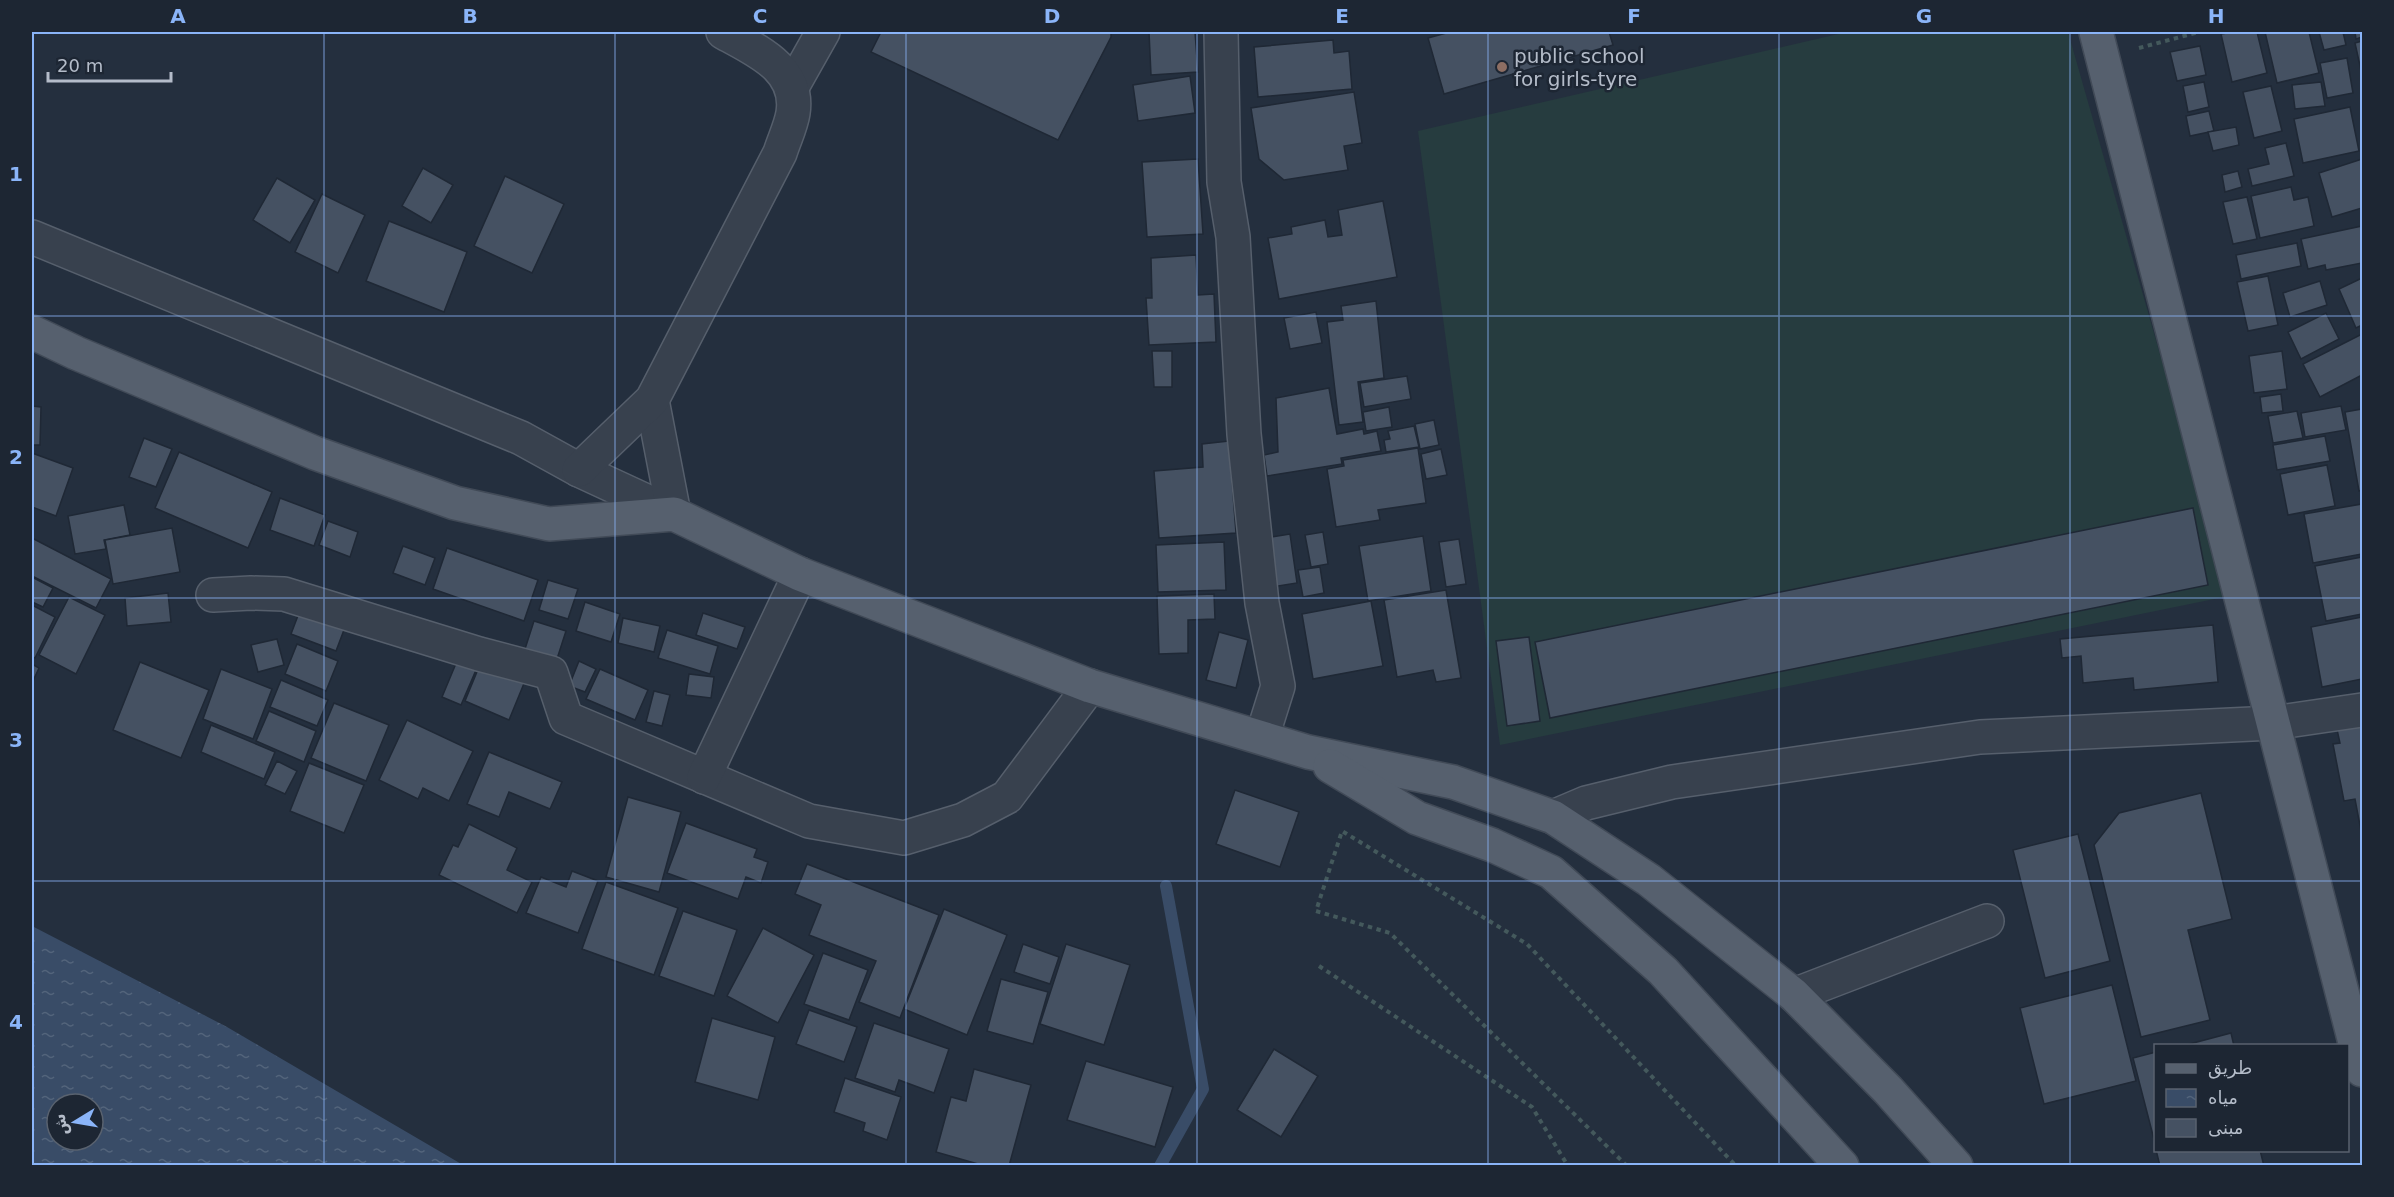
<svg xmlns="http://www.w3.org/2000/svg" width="2394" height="1197" viewBox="0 0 2394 1197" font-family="'DejaVu Sans',Vazirmatn,sans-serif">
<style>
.garden{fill:#263c3f}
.water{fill:url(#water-ripples);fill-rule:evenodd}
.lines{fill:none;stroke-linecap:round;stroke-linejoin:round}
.stream{stroke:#394c67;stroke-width:12}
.building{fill:#455162;stroke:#1f2835;stroke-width:1.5}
.minor-casing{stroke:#565f6c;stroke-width:36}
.major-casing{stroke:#414a57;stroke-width:36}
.path{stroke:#44595c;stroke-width:4;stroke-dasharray:4.5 4.5;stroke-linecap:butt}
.minor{stroke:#38414e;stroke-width:33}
.major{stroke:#56606e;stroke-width:33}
.grid{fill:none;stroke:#8ab4f8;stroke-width:1.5;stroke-opacity:0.55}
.education-dot{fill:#8d6e63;stroke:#1d2633;stroke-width:2}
.labels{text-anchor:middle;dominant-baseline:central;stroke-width:5;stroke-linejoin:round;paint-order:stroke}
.poi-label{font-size:20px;fill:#b4bcc9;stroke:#1d2633;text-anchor:start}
.neatline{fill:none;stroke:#8ab4f8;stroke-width:2}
.grid-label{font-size:20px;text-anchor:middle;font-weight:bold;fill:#8ab4f8}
</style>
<defs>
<pattern id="water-ripples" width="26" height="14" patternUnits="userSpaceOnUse" patternTransform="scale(1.5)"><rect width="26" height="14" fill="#394c67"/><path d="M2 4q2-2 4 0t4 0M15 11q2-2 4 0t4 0" fill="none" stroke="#53647b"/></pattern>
</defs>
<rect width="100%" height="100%" fill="#242f3e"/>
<polygon class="garden" points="1847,32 2068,32 2229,596 1500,745 1418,131"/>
<path class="water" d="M32,926l195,101 236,138h-431zM57,1104h36v36h-36z"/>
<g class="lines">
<polyline class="stream" points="1160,1166 1203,1089 1166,886"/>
</g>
<g class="building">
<polygon points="881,32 1111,32 1111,37 1058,140 871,52"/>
<polygon points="1149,32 1195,32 1198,72 1151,75"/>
<polygon points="1450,32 1609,32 1613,45 1444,94 1428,38"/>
<polygon points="2233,32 2257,32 2267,73 2232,82 2221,34"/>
<polygon points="2265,32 2309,32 2319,73 2277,83"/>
<polygon points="2319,32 2343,32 2346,45 2324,50"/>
<polygon points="2355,32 2362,32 2362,37 2356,39"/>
<polygon points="1333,40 1334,53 1349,51 1352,89 1258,97 1254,47"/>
<polygon points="2362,41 2362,75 2355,43"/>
<polygon points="2200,46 2206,75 2177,81 2170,52"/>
<polygon points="2347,58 2353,93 2327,98 2320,63"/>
<polygon points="1190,76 1195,113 1138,121 1133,85"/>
<polygon points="2204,82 2209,107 2188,112 2183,86"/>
<polygon points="2321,82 2325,106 2295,109 2292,85"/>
<polygon points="2271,86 2282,131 2254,138 2243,92"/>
<polygon points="1354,92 1362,143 1344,146 1348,170 1284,180 1259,159 1251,108"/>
<polygon points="2350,107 2359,151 2303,163 2294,119"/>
<polygon points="2209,111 2214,131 2190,136 2186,116"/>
<polygon points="2236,127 2239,145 2213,151 2208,132"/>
<polygon points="2286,143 2294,176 2252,186 2248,169 2269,164 2265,148"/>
<polygon points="1198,159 1203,234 1147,237 1142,162"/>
<polygon points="2362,159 2362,208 2332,217 2319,173"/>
<polygon points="423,168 453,185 431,223 402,206"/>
<polygon points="2238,171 2242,187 2225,192 2222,175"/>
<polygon points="505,176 564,204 532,273 474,246"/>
<polygon points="277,178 315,200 290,243 253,220"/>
<polygon points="2291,187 2294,200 2308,197 2314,226 2260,238 2251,196"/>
<polygon points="322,194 365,215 338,273 295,252"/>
<polygon points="2247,197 2257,239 2233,244 2223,202"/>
<polygon points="1383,201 1397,277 1279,299 1268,238 1292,234 1291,227 1325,220 1328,237 1342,235 1338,210"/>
<polygon points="389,221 467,252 444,312 366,281"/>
<polygon points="2362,226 2362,263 2326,270 2325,265 2308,269 2301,239"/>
<polygon points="2297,243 2301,266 2241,279 2236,255"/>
<polygon points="1196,255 1198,295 1214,294 1216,342 1149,345 1146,298 1152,298 1151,258"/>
<polygon points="2268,276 2278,325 2248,331 2237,282"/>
<polygon points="2362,278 2362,325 2356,328 2339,289"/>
<polygon points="2320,281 2327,305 2290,317 2283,293"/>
<polygon points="1376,301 1384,378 1358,382 1363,422 1339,425 1327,322 1343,320 1341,306"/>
<polygon points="1316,312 1322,343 1290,349 1284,318"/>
<polygon points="2326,313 2339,339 2301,359 2288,332"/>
<polygon points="2362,334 2362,375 2320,397 2303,364"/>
<polygon points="1152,351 1172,351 1172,387 1154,387"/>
<polygon points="2282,351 2287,389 2254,393 2249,356"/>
<polygon points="1407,376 1411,399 1364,407 1360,383"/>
<polygon points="1329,388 1337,434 1363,429 1364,434 1377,431 1381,451 1341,458 1342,464 1267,476 1264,455 1278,452 1276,398"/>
<polygon points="2281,394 2283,411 2262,413 2260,397"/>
<polygon points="32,406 41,407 40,445 32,445"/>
<polygon points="2341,406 2346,430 2305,437 2301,413"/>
<polygon points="1389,407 1392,427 1366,431 1363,412"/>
<polygon points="2362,409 2362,490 2359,491 2345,412"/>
<polygon points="2297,411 2303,438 2273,443 2268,416"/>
<polygon points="1434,420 1439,445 1420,449 1415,424"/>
<polygon points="1414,426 1419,447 1386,452 1384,440 1390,439 1388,431"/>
<polygon points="2325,436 2330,461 2277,470 2273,445"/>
<polygon points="144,438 172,449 156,487 129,477"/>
<polygon points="1229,441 1236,533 1159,538 1154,471 1203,467 1202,444"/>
<polygon points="1418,448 1426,503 1378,510 1380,520 1336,527 1327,469 1344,466 1343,460"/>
<polygon points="1441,449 1447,475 1426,479 1421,454"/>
<polygon points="179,452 272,492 248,548 155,508"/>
<polygon points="32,453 73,468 56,516 32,507"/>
<polygon points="2327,465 2335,506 2288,515 2280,474"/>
<polygon points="280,498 325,515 314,546 270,530"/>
<polygon points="2362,504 2362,554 2313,563 2304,514"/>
<polygon points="124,505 130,535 104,540 106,549 75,554 68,516"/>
<polygon points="2193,508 2208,585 1550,718 1535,642"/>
<polygon points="328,521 358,532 350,557 319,545"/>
<polygon points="172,528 180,572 113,584 105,540"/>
<polygon points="1323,532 1328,564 1311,567 1305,535"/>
<polygon points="1290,534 1297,583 1272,587 1265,538"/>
<polygon points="1423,536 1431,591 1368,601 1359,546"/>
<polygon points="32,538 111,579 96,608 32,576"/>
<polygon points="1459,539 1466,584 1446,587 1439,542"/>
<polygon points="1224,542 1226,590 1158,592 1156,545"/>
<polygon points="403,546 435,558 425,585 393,573"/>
<polygon points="447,548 538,580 524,621 433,589"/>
<polygon points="2362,557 2362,614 2326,621 2315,566"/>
<polygon points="1320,567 1324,593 1303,597 1298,570"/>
<polygon points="32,577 53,588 43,607 32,602"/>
<polygon points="548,580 578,589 568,619 539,610"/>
<polygon points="1446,590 1461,678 1436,682 1433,670 1397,677 1384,600"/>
<polygon points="168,593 171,622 127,626 125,598"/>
<polygon points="1214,594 1215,619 1188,620 1188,653 1159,654 1157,596"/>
<polygon points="69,597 105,615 76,674 39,655"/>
<polygon points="1371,601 1383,666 1313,679 1302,614"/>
<polygon points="585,602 620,614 611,642 576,631"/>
<polygon points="32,605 55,617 35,658 32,656"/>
<polygon points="302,605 347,622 336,651 291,634"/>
<polygon points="703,613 745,627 737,649 696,635"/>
<polygon points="2362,617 2362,679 2322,687 2311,627"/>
<polygon points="623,618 660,626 654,652 618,643"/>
<polygon points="534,621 566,631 556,662 524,652"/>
<polygon points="2213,625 2218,682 2134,690 2133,678 2083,683 2081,656 2062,658 2060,639"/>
<polygon points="667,630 718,646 710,674 658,658"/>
<polygon points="1219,632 1248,640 1236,688 1206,680"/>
<polygon points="1529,637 1540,721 1507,726 1496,641"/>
<polygon points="277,639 284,665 258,672 251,645"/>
<polygon points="297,644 338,661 326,691 285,674"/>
<polygon points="457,661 476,670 461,705 442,697"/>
<polygon points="579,661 596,669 585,692 569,686"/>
<polygon points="140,662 209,690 181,758 113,730"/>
<polygon points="481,662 525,681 509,720 465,701"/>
<polygon points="32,664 39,668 32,683"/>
<polygon points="221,669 272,689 253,739 203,719"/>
<polygon points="600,669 648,690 635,720 586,699"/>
<polygon points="689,674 714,677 711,698 686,695"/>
<polygon points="281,680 328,700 317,726 270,707"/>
<polygon points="654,691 670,695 662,726 646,722"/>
<polygon points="334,703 389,725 366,781 311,758"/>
<polygon points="269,711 316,731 304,762 256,741"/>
<polygon points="407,720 473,751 449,801 423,788 418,799 379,780"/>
<polygon points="2362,720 2362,836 2355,799 2344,801 2333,744 2340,743 2336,725"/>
<polygon points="211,725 275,752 264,779 201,752"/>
<polygon points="489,752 562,782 550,809 509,792 499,817 467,804"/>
<polygon points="277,761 297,771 285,794 265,785"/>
<polygon points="309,763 364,785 344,833 290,811"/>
<polygon points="1235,790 1299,812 1280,867 1216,844"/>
<polygon points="2201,793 2232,919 2188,930 2210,1020 2141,1037 2094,845 2119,813"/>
<polygon points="628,797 681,812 659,892 606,877"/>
<polygon points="686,823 757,849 754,857 768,862 761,883 746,877 738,899 667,873"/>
<polygon points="469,824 517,848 507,870 532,882 517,913 439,875 453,845 458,847"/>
<polygon points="2078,834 2110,961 2045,978 2013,850"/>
<polygon points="807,864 939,915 900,1018 859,1002 876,961 809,935 821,905 795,894"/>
<polygon points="572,871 598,881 578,933 526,913 541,877 566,887"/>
<polygon points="606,882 678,908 654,975 582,949"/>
<polygon points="944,909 1007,935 967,1035 904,1009"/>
<polygon points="683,911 737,930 714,996 659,976"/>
<polygon points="763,928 814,955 778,1023 727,996"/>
<polygon points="1023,944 1059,957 1050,984 1014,972"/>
<polygon points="1066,944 1130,965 1104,1045 1040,1024"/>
<polygon points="823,953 868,970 849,1020 804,1004"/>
<polygon points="1001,979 1048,992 1033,1044 987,1031"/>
<polygon points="2112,985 2136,1081 2044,1104 2020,1008"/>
<polygon points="809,1010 857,1027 844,1062 796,1044"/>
<polygon points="712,1018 775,1037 758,1100 695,1082"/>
<polygon points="874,1023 949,1049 934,1093 899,1080 895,1092 855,1078"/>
<polygon points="2231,1033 2234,1046 2182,1046"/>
<polygon points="1274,1049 1318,1076 1281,1137 1237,1110"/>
<polygon points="2156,1052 2156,1147 2133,1058"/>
<polygon points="1086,1061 1173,1087 1155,1147 1067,1120"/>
<polygon points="974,1069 1031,1085 1009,1166 985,1166 936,1152 951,1097 966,1101"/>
<polygon points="845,1078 901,1097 887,1140 863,1131 865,1123 834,1112"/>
<polygon points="2156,1150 2260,1150 2264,1166 2160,1166"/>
</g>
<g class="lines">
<g class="minor-casing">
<g id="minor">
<polyline points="1221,32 1224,182 1233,237 1244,434 1262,603 1278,686 1262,737"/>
<polyline points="792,87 823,32"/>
<polyline points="32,237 521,438 579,470 674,514"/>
<polyline points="652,400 674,514"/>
<path d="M579,470l73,-70 128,-247c4,-13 11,-27 13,-40 7,-45 -38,-63 -70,-81"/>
<polyline points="213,595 251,593 284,594 479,654 551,673 566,718 809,821 904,838 963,820 1007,797 1090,686"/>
<polyline points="704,777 800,574"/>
<polyline points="1553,817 1586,803 1672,782 1980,737 2273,723 2362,710"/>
<polyline points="1794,995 1987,921"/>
</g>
</g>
<g class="major-casing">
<g id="major">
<polyline points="2096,32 2362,1070"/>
<polyline points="32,332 76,353 315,453 455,503 549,524 674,514 800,574 1090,686 1308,752 1453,782 1553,817 1649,880 1794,995 1888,1090 1956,1166"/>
<polyline points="1330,766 1417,818 1492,845 1551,872 1663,971 1842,1166"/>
</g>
</g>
<g class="path">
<polyline points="2139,48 2199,32"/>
<polyline points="1319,966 1532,1107 1568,1166"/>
<polyline points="1627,1166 1390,933 1316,911 1342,831 1527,944 1736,1166"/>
</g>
<use href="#minor" class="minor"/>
<use href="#major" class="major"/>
</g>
<path class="grid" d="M324,32v1134M615,32v1134M906,32v1134M1197,32v1134M1488,32v1134M1779,32v1134M2070,32v1134M32,316h2330M32,598h2330M32,881h2330"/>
<circle class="education-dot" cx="1502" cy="67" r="6"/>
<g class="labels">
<g class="poi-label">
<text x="1514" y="56">public school<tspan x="1514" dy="23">for girls-tyre</tspan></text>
</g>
</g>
<rect width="2394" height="1197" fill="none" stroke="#1d2633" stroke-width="66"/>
<rect x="2154" y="1044" width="195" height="108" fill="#1d2633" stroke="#59626f" stroke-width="1.5"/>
<rect x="2166" y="1064" width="30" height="9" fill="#56606e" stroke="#59626f" stroke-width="1.5"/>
<text x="2208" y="1074" font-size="18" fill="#b4bcc9">طريق</text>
<rect x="2166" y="1089" width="30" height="18" fill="url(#water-ripples)" stroke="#59626f" stroke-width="1.5"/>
<text x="2208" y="1104" font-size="18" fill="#b4bcc9">مياه</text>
<rect x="2166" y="1119" width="30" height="18" fill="#455162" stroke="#59626f" stroke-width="1.5"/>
<text x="2208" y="1134" font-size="18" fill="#b4bcc9">مبنى</text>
<g transform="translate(75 1122) rotate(259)"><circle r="28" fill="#1d2633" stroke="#59626f" stroke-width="1.5"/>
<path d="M0-4.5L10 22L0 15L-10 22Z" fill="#8ab4f8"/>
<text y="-9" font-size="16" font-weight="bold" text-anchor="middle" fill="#b4bcc9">ش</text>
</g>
<path d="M48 72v9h123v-9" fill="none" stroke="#b4bcc9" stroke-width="3"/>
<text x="57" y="72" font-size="18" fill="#b4bcc9" stroke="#1d2633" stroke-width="4.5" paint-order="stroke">20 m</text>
<rect x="33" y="33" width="2328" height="1131" class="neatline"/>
<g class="grid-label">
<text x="178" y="23">A</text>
<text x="470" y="23">B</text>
<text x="760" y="23">C</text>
<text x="1052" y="23">D</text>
<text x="1342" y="23">E</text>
<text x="1634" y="23">F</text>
<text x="1924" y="23">G</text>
<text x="2216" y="23">H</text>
<text x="16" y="181">1</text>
<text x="16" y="464">2</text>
<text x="16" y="747">3</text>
<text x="16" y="1029">4</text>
</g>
</svg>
